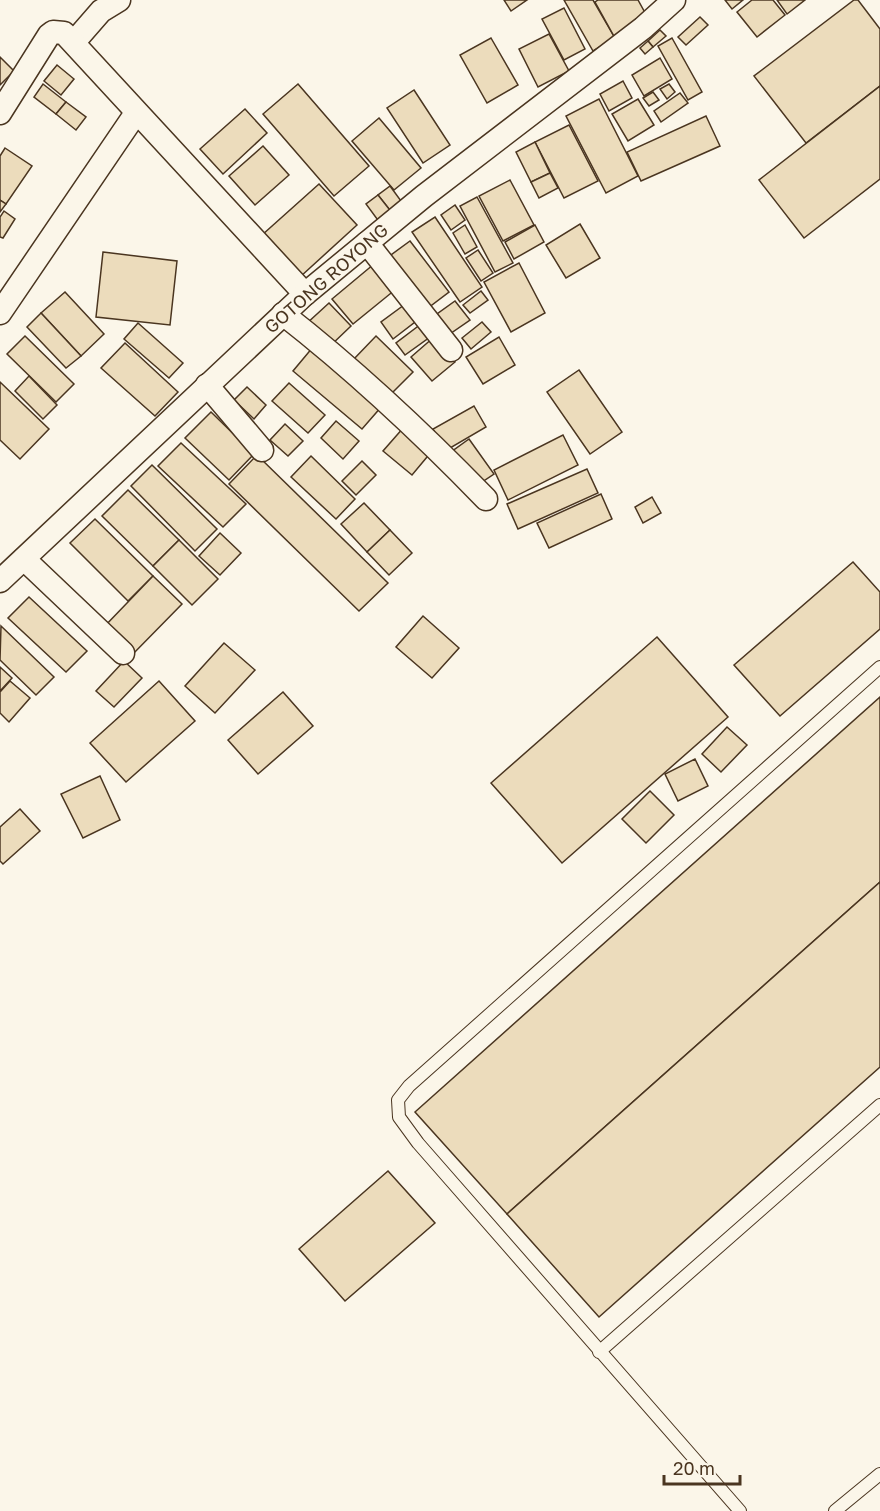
<svg xmlns="http://www.w3.org/2000/svg" width="880" height="1511" viewBox="0 0 880 1511" font-family="'Golos Text',sans-serif">
<style>
.building{fill:#ecdcbc;stroke:#4a3520;stroke-width:1.5}
.lines{fill:none;stroke-linecap:round;stroke-linejoin:round}
.lane-casing{stroke:#4a3520;stroke-width:14}
.street-casing{stroke:#4a3520;stroke-width:25}
.lane{stroke:#fbf6e9;stroke-width:12}
.street{stroke:#fbf6e9;stroke-width:22}
.labels{text-anchor:middle;dominant-baseline:central;stroke-width:4.5;stroke-linejoin:round;paint-order:stroke}
.street-label{font-size:18px;fill:#4a3520;stroke:#fbf6e9}
</style>
<rect width="100%" height="100%" fill="#fbf6e9"/>
<g class="building">
<polygon points="504,0 527,0 511,11"/>
<polygon points="564,0 593,0 615,38 593,51"/>
<polygon points="598,0 638,0 649,20 615,38 595,2"/>
<polygon points="725,0 743,0 732,9"/>
<polygon points="752,0 773,0 785,15 757,37 737,12"/>
<polygon points="777,0 805,0 787,14"/>
<polygon points="854,0 858,0 880,29 880,86 806,143 754,76"/>
<polygon points="564,8 585,49 564,60 542,19"/>
<polygon points="700,17 708,25 686,45 678,37"/>
<polygon points="660,30 666,36 653,47 648,41"/>
<polygon points="549,34 569,71 538,87 519,49"/>
<polygon points="491,38 518,85 487,103 460,55"/>
<polygon points="672,38 702,92 688,100 658,46"/>
<polygon points="648,41 653,47 645,54 640,48"/>
<polygon points="0,57 14,71 0,85"/>
<polygon points="660,58 672,79 644,96 632,75"/>
<polygon points="57,65 74,79 61,95 44,81"/>
<polygon points="623,81 632,98 609,111 600,94"/>
<polygon points="43,84 66,102 56,114 34,97"/>
<polygon points="298,84 369,166 334,196 263,114"/>
<polygon points="669,84 675,92 667,99 660,89"/>
<polygon points="880,86 880,179 804,238 759,180"/>
<polygon points="414,90 450,145 423,163 387,108"/>
<polygon points="653,92 659,100 649,106 643,98"/>
<polygon points="680,93 688,103 661,122 654,111"/>
<polygon points="599,99 638,176 606,193 566,116"/>
<polygon points="638,99 654,125 628,141 612,114"/>
<polygon points="66,102 86,117 76,130 56,114"/>
<polygon points="245,109 267,133 223,174 200,149"/>
<polygon points="706,116 720,146 641,181 627,152"/>
<polygon points="379,118 421,168 394,190 352,141"/>
<polygon points="569,125 598,181 564,198 535,142"/>
<polygon points="535,142 550,173 531,182 516,152"/>
<polygon points="263,146 289,175 255,205 229,176"/>
<polygon points="5,148 32,166 6,204 0,200 0,156"/>
<polygon points="550,173 558,188 539,198 531,182"/>
<polygon points="510,180 534,225 503,241 479,196"/>
<polygon points="319,184 357,225 300,277 262,235"/>
<polygon points="390,186 404,205 393,214 378,195"/>
<polygon points="378,195 393,214 380,223 366,204"/>
<polygon points="477,197 513,263 495,272 460,206"/>
<polygon points="0,200 6,204 0,212"/>
<polygon points="455,205 465,220 451,230 441,215"/>
<polygon points="4,211 15,219 3,238 0,237 0,217"/>
<polygon points="435,217 482,287 460,302 412,232"/>
<polygon points="580,224 600,258 566,278 546,245"/>
<polygon points="465,225 477,247 465,254 453,233"/>
<polygon points="535,225 544,242 514,259 505,242"/>
<polygon points="410,241 449,292 424,311 384,260"/>
<polygon points="478,250 493,273 481,281 466,258"/>
<polygon points="103,252 177,261 170,325 96,317"/>
<polygon points="380,259 401,285 353,324 332,299"/>
<polygon points="519,263 545,313 511,332 484,282"/>
<polygon points="481,291 488,300 470,313 463,305"/>
<polygon points="65,292 104,334 81,356 41,313"/>
<polygon points="455,301 470,320 444,338 430,319"/>
<polygon points="329,303 351,326 328,348 305,325"/>
<polygon points="404,305 415,322 393,339 381,322"/>
<polygon points="41,313 81,356 66,368 27,327"/>
<polygon points="482,322 491,332 471,349 462,338"/>
<polygon points="138,323 183,363 169,378 124,339"/>
<polygon points="421,324 430,337 405,355 396,343"/>
<polygon points="25,336 74,384 56,402 7,354"/>
<polygon points="376,336 413,372 389,396 353,360"/>
<polygon points="434,337 455,362 432,381 411,357"/>
<polygon points="499,337 515,365 483,384 466,357"/>
<polygon points="125,343 178,392 155,416 101,368"/>
<polygon points="313,347 382,406 362,429 293,371"/>
<polygon points="579,370 622,432 590,454 547,392"/>
<polygon points="29,376 57,405 43,419 15,391"/>
<polygon points="0,382 49,429 20,459 0,440"/>
<polygon points="289,383 325,415 308,433 272,401"/>
<polygon points="247,387 266,405 254,419 234,400"/>
<polygon points="474,406 486,427 445,451 433,429"/>
<polygon points="211,412 254,454 229,480 185,438"/>
<polygon points="336,421 359,441 343,459 321,438"/>
<polygon points="285,424 303,441 288,456 270,440"/>
<polygon points="404,427 432,451 412,475 383,451"/>
<polygon points="563,435 578,465 508,500 494,470"/>
<polygon points="469,439 494,474 476,486 451,452"/>
<polygon points="181,443 246,504 223,527 158,466"/>
<polygon points="257,455 388,583 359,611 229,484"/>
<polygon points="311,456 355,499 336,519 291,477"/>
<polygon points="362,461 376,475 356,495 342,481"/>
<polygon points="152,465 217,529 195,551 131,486"/>
<polygon points="587,469 598,493 518,529 507,504"/>
<polygon points="128,490 179,540 153,566 102,516"/>
<polygon points="601,494 612,519 549,548 537,523"/>
<polygon points="652,497 661,513 643,523 635,507"/>
<polygon points="364,503 390,530 367,552 341,524"/>
<polygon points="95,519 153,576 128,601 70,543"/>
<polygon points="390,530 412,553 389,575 367,552"/>
<polygon points="220,533 241,553 220,575 199,556"/>
<polygon points="179,540 218,579 192,605 153,566"/>
<polygon points="853,562 880,592 880,629 780,716 734,665"/>
<polygon points="153,576 182,604 131,656 102,629"/>
<polygon points="29,597 87,651 66,672 8,618"/>
<polygon points="423,616 459,648 432,678 396,647"/>
<polygon points="1,626 54,677 36,695 0,660"/>
<polygon points="657,637 728,717 562,863 491,783"/>
<polygon points="224,643 255,670 215,713 185,686"/>
<polygon points="124,661 142,678 114,707 96,691"/>
<polygon points="0,667 12,678 0,691"/>
<polygon points="10,681 30,698 9,722 0,713 0,692"/>
<polygon points="159,681 195,721 126,782 90,743"/>
<polygon points="283,692 313,726 258,774 228,740"/>
<polygon points="880,697 880,882 507,1214 415,1112"/>
<polygon points="727,727 747,745 721,772 702,754"/>
<polygon points="695,759 708,786 678,801 665,774"/>
<polygon points="100,776 120,820 83,838 61,794"/>
<polygon points="650,791 674,815 646,843 622,819"/>
<polygon points="20,809 40,831 3,864 0,861 0,827"/>
<polygon points="880,882 880,1067 599,1317 507,1214"/>
<polygon points="388,1171 435,1223 345,1301 299,1249"/>
</g>
<g class="lines">
<g class="lane-casing">
<g id="lane">
<polyline points="599,1352 880,1105"/>
<polyline points="740,1511 418,1143 399,1117 398,1100 409,1086 880,667"/>
<polyline points="835,1511 880,1474"/>
</g>
</g>
<g class="street-casing">
<g id="street">
<polyline points="74,42 101,11 119,0"/>
<polyline points="0,113 49,35 53,32 64,33 305,294"/>
<polyline points="367,243 451,350"/>
<polyline points="0,313 136,113"/>
<path d="M283,314c73,57 139,119 203,185"/>
<polyline points="207,385 262,450"/>
<polyline points="24,559 123,653"/>
<polyline points="0,581 305,294 424,196 643,28 674,0"/>
</g>
</g>
<use href="#lane" class="lane"/>
<use href="#street" class="street"/>
</g>
<g class="labels">
<g class="street-label">
<text transform="translate(326 278) rotate(-41)">GOTONG ROYONG</text>
</g>
</g>
<path d="M664 1475v9h76v-9" fill="none" stroke="#4a3520" stroke-width="3"/>
<text x="673" y="1475" font-size="18" fill="#4a3520" stroke="#fbf6e9" stroke-width="4.5" paint-order="stroke">20 m</text>
</svg>
